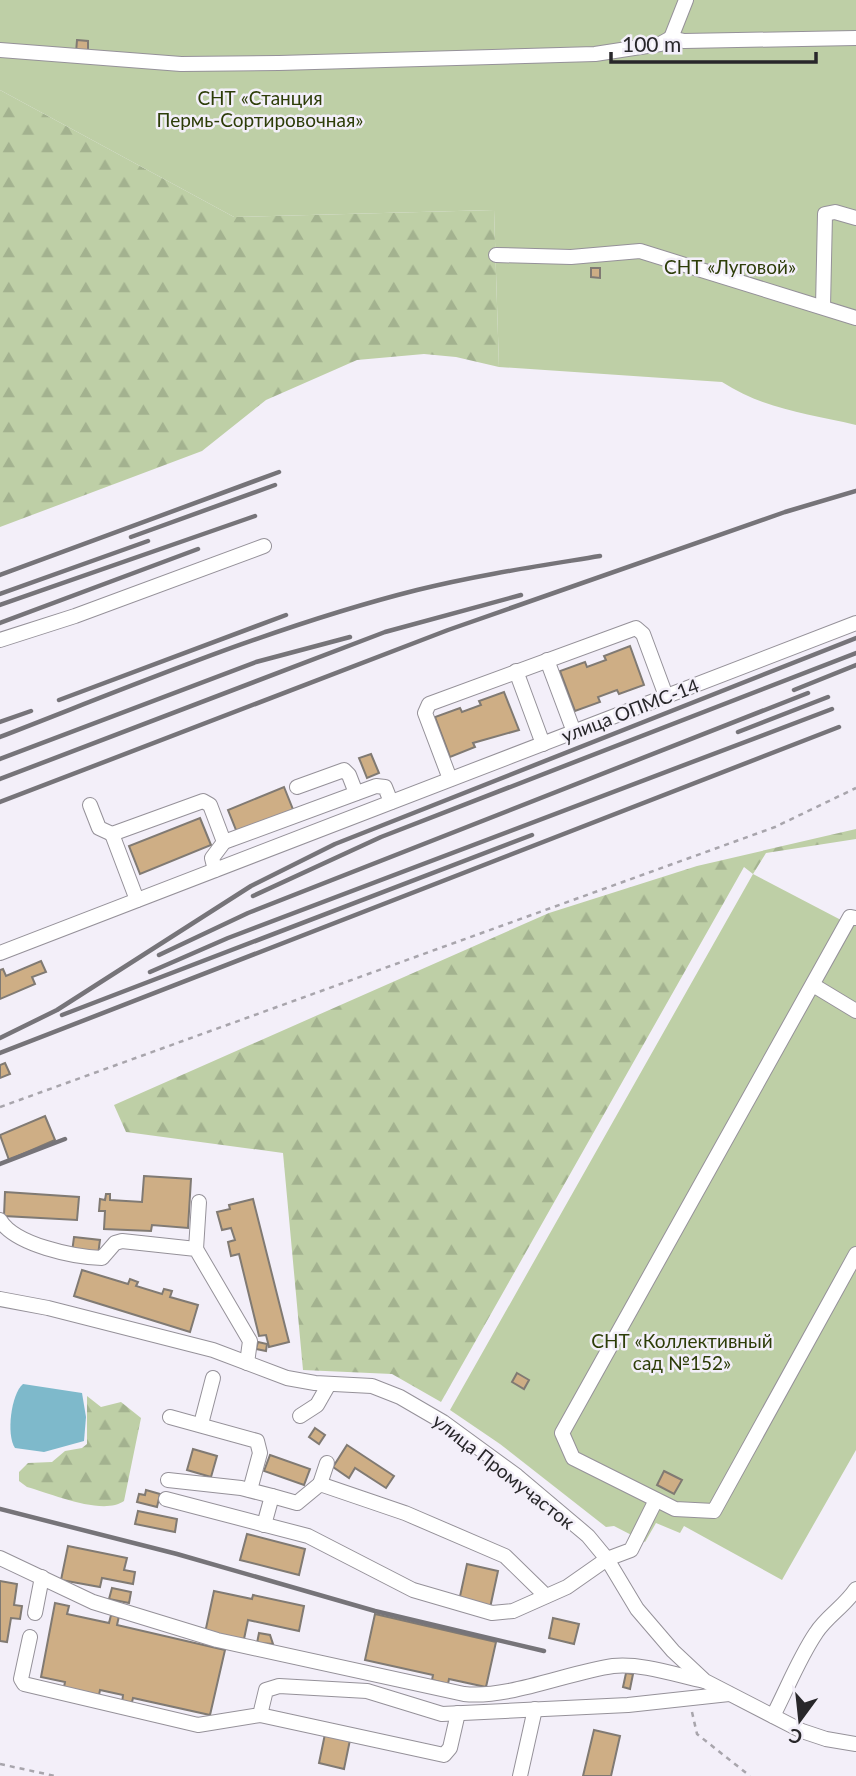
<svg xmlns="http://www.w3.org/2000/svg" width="856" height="1776" viewBox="0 0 856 1776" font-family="Lato,sans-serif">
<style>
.forest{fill:url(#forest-firs)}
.green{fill:#becfa6}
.water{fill:#7eb9cb}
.building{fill:#ceae85;stroke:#807a73;stroke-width:2}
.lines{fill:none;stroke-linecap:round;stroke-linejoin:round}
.minor-casing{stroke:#959199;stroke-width:16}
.path{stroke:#a8a5ac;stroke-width:2.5;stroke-dasharray:5 5;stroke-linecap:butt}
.minor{stroke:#fff;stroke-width:14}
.rail{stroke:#767479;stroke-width:4.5}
.labels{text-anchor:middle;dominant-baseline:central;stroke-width:5;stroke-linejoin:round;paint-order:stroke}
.park-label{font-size:19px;fill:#2d3d08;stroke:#f3eff9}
.street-label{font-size:19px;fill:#28272a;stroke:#f3eff9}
</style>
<defs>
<pattern id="forest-firs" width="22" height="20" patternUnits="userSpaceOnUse" patternTransform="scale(1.75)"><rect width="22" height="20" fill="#becfa6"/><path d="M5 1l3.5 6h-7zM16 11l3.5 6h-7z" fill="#a3b28f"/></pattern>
</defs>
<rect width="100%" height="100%" fill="#f3eff9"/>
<g class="forest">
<polygon points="0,90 234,217 494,210 499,367 456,357 424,354 357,360 266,400 202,451 0,527"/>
<polygon points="856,829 856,839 766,853 753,874 744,867 441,1402 392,1374 303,1370 283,1153 126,1132 114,1105 549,913 697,866"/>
<path d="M87,1396l14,11 20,-5 20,16 -17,83c-21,15 -72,-7 -97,-14l-8,-6v-9l9,-9 24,-1 13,-11 17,-3 5,-4z"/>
</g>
<g class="green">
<path d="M0,0h856v425c-49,-12 -90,-15 -134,-43l-223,-15 -5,-157 -260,7 -234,-127z"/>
<polygon points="753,874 841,920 856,914 856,1450 782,1580 684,1526 680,1533 656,1523 645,1542 614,1526 606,1527 500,1444 450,1410"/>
</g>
<path class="water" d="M23,1384l59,9 4,24 -2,24 -40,11 -29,-4c-9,-13 -4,-54 8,-64z"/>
<g class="building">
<polygon points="77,40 88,41 88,54 76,53"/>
<polygon points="591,268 600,268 600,278 591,277"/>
<polygon points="630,646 644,685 619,694 617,690 598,697 600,702 575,711 560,671 585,662 587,667 606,660 604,656"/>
<polygon points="504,692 519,730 473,743 475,747 450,757 435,717 460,708 462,712 481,705 479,701"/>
<polygon points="371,754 379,773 367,778 359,758"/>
<polygon points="284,787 294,812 238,835 228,810"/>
<polygon points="200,818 211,845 140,874 129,846"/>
<polygon points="41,961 46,972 32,977 35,984 0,999 0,970 3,969 6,976"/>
<polygon points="5,1063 10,1074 0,1078 0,1065"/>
<polygon points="45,1116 55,1140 9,1160 0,1135"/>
<polygon points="144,1176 191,1179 188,1228 152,1225 151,1231 104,1229 105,1211 99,1211 100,1199 105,1200 106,1194 110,1194 110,1200 142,1202"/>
<polygon points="5,1192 79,1197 77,1220 4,1216"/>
<polygon points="253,1199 289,1342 269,1347 266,1335 259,1336 239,1254 231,1256 228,1242 235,1240 231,1228 222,1230 217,1212 230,1209 229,1205"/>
<polygon points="74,1237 100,1240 98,1255 72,1252"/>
<polygon points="82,1270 128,1284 130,1279 138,1282 136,1286 162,1294 164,1289 172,1291 170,1297 198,1305 190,1332 74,1296"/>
<polygon points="258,1342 267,1344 266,1351 256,1349"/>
<polygon points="517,1373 529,1380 524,1389 512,1382"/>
<polygon points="315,1428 325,1435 319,1444 309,1437"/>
<polygon points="347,1445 394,1476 386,1488 355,1468 349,1478 333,1467"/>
<polygon points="193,1449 217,1456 211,1477 187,1470"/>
<polygon points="270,1455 310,1469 304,1485 264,1471"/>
<polygon points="664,1471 682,1480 674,1494 657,1485"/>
<polygon points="146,1490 160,1494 157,1507 137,1502 139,1494 145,1495"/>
<polygon points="138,1511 177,1519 175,1532 135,1524"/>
<polygon points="247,1534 305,1549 299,1575 240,1560"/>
<polygon points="68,1546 127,1558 124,1570 135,1572 133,1584 102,1578 100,1587 61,1580"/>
<polygon points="467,1564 498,1571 490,1608 459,1601"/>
<polygon points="0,1581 17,1584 14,1605 22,1606 20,1619 11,1618 7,1642 0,1641"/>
<polygon points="112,1588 131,1592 129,1603 109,1599"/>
<polygon points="214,1591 252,1599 253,1595 304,1606 299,1631 248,1620 244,1639 205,1633"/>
<polygon points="55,1603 69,1606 67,1614 109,1623 111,1615 119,1616 117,1625 225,1650 210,1715 133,1698 131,1706 122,1703 123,1695 100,1690 98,1700 63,1692 65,1682 41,1677"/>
<polygon points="375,1614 496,1642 486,1687 449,1679 448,1684 432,1680 433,1675 365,1660"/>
<polygon points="553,1618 579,1624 574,1644 549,1638"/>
<polygon points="259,1633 270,1635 273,1644 257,1643"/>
<polygon points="626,1673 633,1674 630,1689 623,1687"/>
<polygon points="594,1730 620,1736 611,1776 583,1776"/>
<polygon points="325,1734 350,1740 344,1769 319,1763"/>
</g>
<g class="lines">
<g class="minor-casing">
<g id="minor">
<polyline points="671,38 686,0"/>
<polyline points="0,50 181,64 279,63 595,54 660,44 671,38 684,41 856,38"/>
<polyline points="496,255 571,257 640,251 856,318"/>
<polyline points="823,307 825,214 835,212 856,218"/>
<polyline points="0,640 75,616 264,546"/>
<polyline points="547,660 574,732"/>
<polyline points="516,671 543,744"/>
<polyline points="450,779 425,713 429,704 636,628 643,634 666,696"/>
<polyline points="297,787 344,770 349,775 356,793"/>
<polyline points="90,805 99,828 112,834 203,801 210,805 224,842"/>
<polyline points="112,834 137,900"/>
<polyline points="215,870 212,858 224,842 376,786 385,787 391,802"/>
<polyline points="856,918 850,917 562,1433 573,1458 675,1509 714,1511 856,1254"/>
<polyline points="0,953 856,623"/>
<polyline points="813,985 856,1011"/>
<path d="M0,1220c15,25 74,37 102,38l13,-15 7,-2 74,8 54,92 -3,22"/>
<polyline points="196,1249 199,1202"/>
<polyline points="0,1299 48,1308 213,1350 287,1378 315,1383 372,1386 400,1397 443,1422 517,1476 588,1536 607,1559 637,1609 673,1651 705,1681 802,1731 826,1739 856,1744"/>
<polyline points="300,1416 317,1405 329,1384"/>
<polyline points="170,1417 257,1441 260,1453 250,1490"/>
<polyline points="201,1424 213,1378"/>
<polyline points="168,1480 241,1488 272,1496"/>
<polyline points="320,1484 327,1463"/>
<polyline points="166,1499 308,1536 413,1590 492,1613 513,1611 567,1587 607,1559 631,1550 656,1500"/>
<polyline points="264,1525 272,1496 297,1503 320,1484 405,1513 505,1556 546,1596"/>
<path d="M0,1558l93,44 124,38 247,54c44,5 105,-22 149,-28 29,-3 63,9 91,15"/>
<polyline points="35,1613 42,1577"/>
<polyline points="30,1637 21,1679 24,1684 198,1725 260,1715 266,1690 279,1686 367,1691 442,1714 628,1705 729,1694"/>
<polyline points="260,1715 444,1755 450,1748 458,1713"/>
<path d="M773,1716c14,-27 26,-58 43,-83 11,-17 28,-26 40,-44"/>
<polyline points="520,1776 535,1709"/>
</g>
</g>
<g class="path">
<polyline points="0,1107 775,827 856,788"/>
<polyline points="692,1712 697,1734 750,1776"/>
<polyline points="0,1764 55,1776"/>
</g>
<use href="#minor" class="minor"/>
<g class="rail">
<polyline points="131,537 275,485"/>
<polyline points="0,575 279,472"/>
<polyline points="0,594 148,541"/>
<polyline points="0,605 255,516"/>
<polyline points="0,623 198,549"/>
<polyline points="794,690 856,665"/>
<polyline points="59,700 286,615"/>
<polyline points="0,722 31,711"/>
<polyline points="738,732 828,697"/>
<path d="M0,737c137,-53 274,-111 417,-147 60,-15 122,-24 183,-34"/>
<polyline points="0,759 256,662 350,637"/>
<polyline points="0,779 385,632 521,595"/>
<polyline points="0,802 448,630 785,512 856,491"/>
<polyline points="253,896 381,837 856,653"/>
<polyline points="159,955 248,913 808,693"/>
<polyline points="150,972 228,938 832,709"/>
<polyline points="62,1015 532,835"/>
<polyline points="0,1038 57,1010 251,886 335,844 856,638"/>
<polyline points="0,1053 839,727"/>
<polyline points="0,1164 65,1139"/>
<polyline points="0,1509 177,1554 375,1611 544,1651"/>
</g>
</g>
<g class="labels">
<g class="park-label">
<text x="260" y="97">СНТ «Станция<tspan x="260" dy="22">Пермь-Сортировочная»</tspan></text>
<text x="730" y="266">СНТ «Луговой»</text>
<text x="682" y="1340">СНТ «Коллективный<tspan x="682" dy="22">сад №152»</tspan></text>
</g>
<g class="street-label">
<text transform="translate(630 710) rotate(-21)">улица ОПМС-14</text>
<text transform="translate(504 1471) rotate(38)">улица Промучасток</text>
</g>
</g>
<g transform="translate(800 1720) rotate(195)" stroke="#f3eff9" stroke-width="5" paint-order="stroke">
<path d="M0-5L12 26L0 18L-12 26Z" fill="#28272a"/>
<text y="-10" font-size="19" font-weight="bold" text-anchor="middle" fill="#28272a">С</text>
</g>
<path d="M611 52v10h205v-10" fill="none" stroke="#28272a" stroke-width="3.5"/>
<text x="622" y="52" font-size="21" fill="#28272a" stroke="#f3eff9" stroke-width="5" paint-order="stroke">100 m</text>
</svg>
